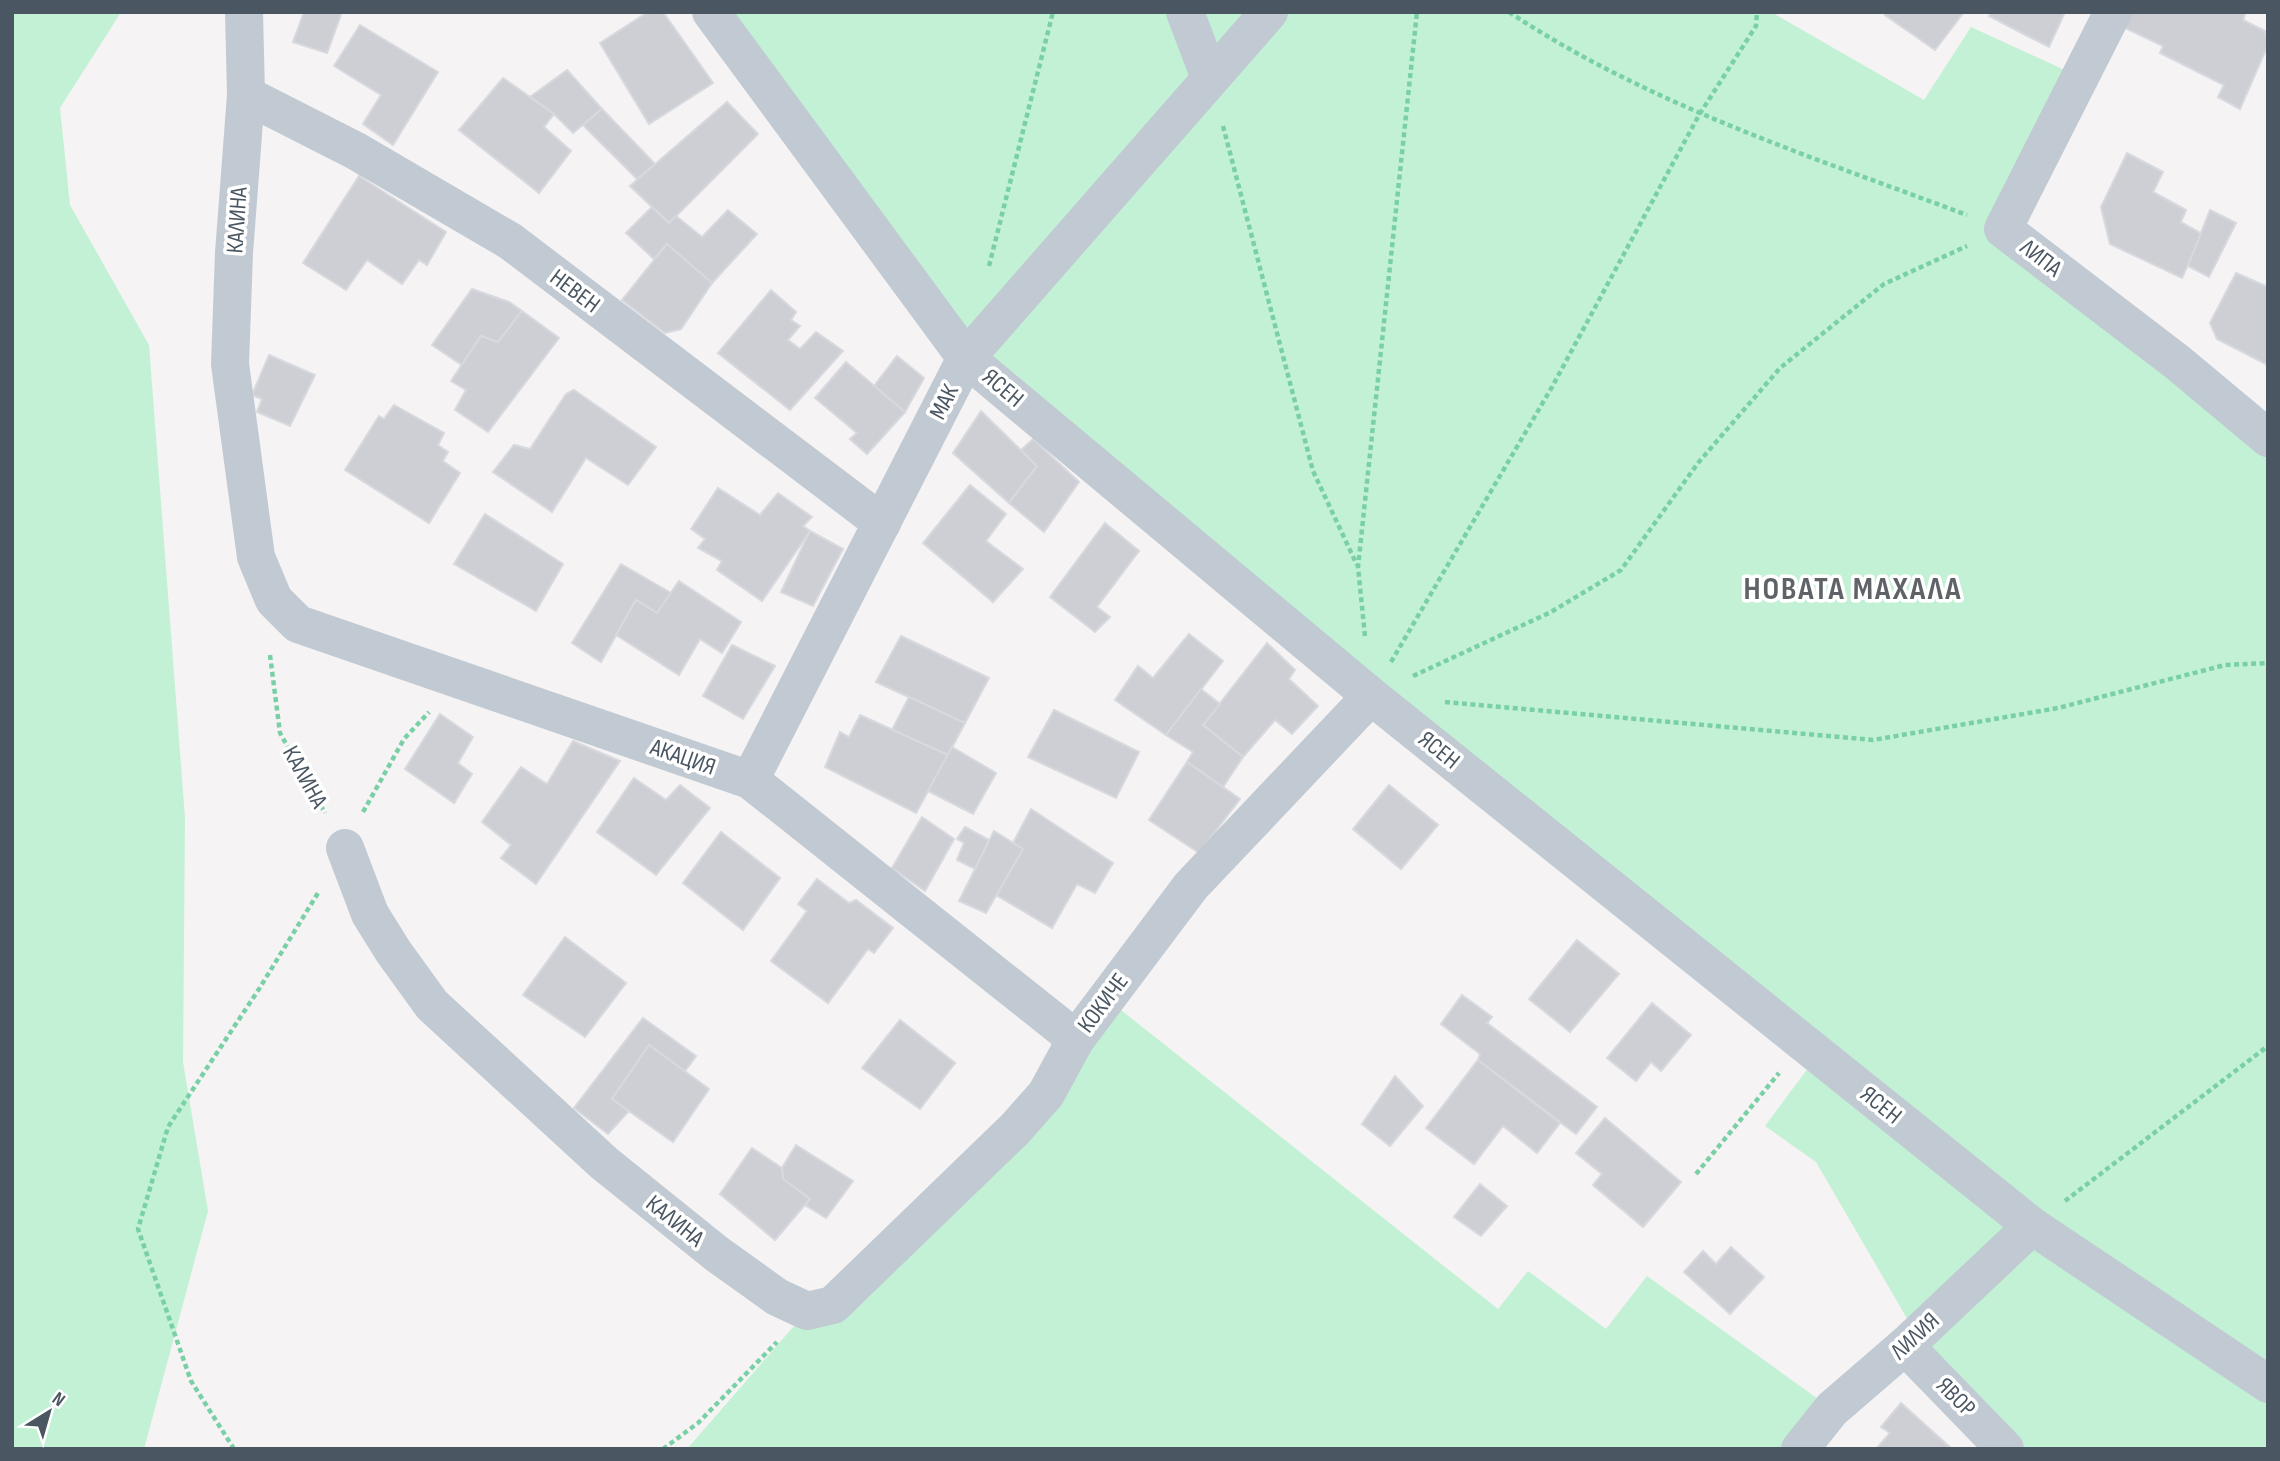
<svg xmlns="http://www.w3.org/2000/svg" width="2280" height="1461" viewBox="0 0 2280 1461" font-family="'Sofia Sans Condensed',sans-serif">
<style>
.green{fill:#c3f1d5}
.building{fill:#cdcfd5;stroke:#d7d9de;stroke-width:2}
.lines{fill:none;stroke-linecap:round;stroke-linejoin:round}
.path{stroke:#7ad0a6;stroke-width:4.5;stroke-dasharray:5 3.5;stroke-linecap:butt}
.minor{stroke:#c1cad2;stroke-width:38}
.labels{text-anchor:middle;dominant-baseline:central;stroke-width:7;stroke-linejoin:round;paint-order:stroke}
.street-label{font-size:24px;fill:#4a5661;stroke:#fff}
.district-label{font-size:32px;font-weight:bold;letter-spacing:2px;fill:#5f6368;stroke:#fff}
</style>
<rect width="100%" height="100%" fill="#f5f3f3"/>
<g class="green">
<polygon points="12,12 121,12 60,108 70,205 149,345 185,818 183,1062 208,1211 144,1449 12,1449"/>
<polygon points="727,12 1771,12 1924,100 1971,27 2069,72 2000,217 2268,451 2268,1449 2020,1449 1926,1351 1816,1162 1765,1126 1829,1040 1493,775 966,334"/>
<polygon points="1107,999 1498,1309 1528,1271 1606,1329 1647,1276 1832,1409 1800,1449 687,1449 807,1311 834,1305"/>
</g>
<g class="building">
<polygon points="304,12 342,12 327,53 293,42"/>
<polygon points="648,12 663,12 713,83 649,124 600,43"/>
<polygon points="1888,12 1964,12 1935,50 1885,15"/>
<polygon points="1991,12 2065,12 2049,47 1989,16"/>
<polygon points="2129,12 2246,12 2243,20 2265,31 2268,45 2240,109 2218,97 2224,85 2160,53 2163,46 2123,27"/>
<polygon points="360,25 438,72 393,145 363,124 381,95 334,66"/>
<polygon points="567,70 602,109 573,133 554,114 530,97"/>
<polygon points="503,78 554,114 544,127 571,151 539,193 459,130"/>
<polygon points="727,102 758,134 669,223 630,186"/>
<polygon points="602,109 655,164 637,179 583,125"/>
<polygon points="2127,153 2163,172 2153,192 2186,210 2181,222 2202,234 2182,278 2110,244 2101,207"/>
<polygon points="359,176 446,232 427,265 419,260 402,284 367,260 346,290 303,263"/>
<polygon points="652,207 669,223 676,216 702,237 728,210 757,234 712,283 667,244 654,259 626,233"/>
<polygon points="2210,210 2236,223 2209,277 2188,266"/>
<polygon points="667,244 712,283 681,329 665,333 622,300"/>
<polygon points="2236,273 2268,287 2268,365 2217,339 2210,323"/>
<polygon points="472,289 509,302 522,311 498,342 481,336 462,365 432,345"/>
<polygon points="771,290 796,312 791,320 800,326 788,340 800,349 816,332 843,351 790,410 718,353"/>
<polygon points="522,311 559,338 488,432 455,410 466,390 451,381 481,336 498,342"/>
<polygon points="269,355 315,375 290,426 257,412 262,399 252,395"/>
<polygon points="897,356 924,378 905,412 874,386"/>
<polygon points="846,362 905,412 867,454 850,439 857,433 815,398"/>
<polygon points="574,390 656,447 628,485 586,458 552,512 493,472 514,445 530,449 566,394"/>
<polygon points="394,405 444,433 438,445 448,452 443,461 460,473 429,523 345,470 379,416 384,419"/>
<polygon points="981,411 1037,466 1009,503 953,453"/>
<polygon points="1033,439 1079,482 1044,532 1009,503 1037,466 1021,450"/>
<polygon points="970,485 1006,514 986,541 1023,569 993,602 923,543"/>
<polygon points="718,488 760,515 778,493 812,517 803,526 810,531 762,601 717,570 722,561 698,548 705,539 691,529"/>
<polygon points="485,514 563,564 536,611 454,564"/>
<polygon points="1105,523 1139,551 1097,607 1110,617 1095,632 1050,597"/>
<polygon points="810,531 843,549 813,606 781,592"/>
<polygon points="621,564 671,593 657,613 636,600 601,662 572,643"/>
<polygon points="679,581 741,622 722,653 700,639 679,675 616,635 636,600 657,613"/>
<polygon points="1189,634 1223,661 1166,735 1115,700 1138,666 1153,678"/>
<polygon points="901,636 989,678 965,723 876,682"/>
<polygon points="1267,643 1295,670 1289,679 1318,706 1292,734 1275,720 1243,757 1203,725"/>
<polygon points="732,645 775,666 743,719 703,696"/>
<polygon points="1201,689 1220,704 1203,725 1243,757 1223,787 1187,762 1193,752 1166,735"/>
<polygon points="909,697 965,723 948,755 892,730"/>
<polygon points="1054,710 1139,752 1116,798 1028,757"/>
<polygon points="440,714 473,737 458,763 472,774 454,803 405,769"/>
<polygon points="860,715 948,755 916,813 825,767 840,732 849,737"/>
<polygon points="573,741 620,761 536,884 501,858 511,845 482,822 521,767 547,784"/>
<polygon points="952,747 996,773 973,814 928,791"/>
<polygon points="1187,762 1240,799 1199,853 1149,820"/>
<polygon points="634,778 666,800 680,785 710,808 656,875 597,832"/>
<polygon points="1389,785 1438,825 1401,869 1353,829"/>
<polygon points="1031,809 1113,863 1095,893 1077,884 1052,928 996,895 1023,849 1013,843"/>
<polygon points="922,817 954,839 925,891 892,868"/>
<polygon points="965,827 989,840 975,869 957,860 964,843 957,839"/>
<polygon points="994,831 1023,849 986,913 959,901"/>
<polygon points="721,832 780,878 743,930 683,883"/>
<polygon points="817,879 849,903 856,900 893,928 874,953 868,949 828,1003 771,961 807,911 798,904"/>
<polygon points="565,937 626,983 585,1037 523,995"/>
<polygon points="1577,940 1619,974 1570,1032 1529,999"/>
<polygon points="1462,995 1492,1017 1487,1023 1597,1107 1576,1134 1478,1060 1480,1054 1441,1024"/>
<polygon points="1652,1003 1691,1035 1661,1071 1651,1062 1636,1081 1607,1058"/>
<polygon points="643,1018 696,1056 685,1071 649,1045 612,1099 629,1111 608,1134 574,1108"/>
<polygon points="900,1020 955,1063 920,1109 862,1068"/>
<polygon points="649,1045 709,1089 673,1142 612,1099"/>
<polygon points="1478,1060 1560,1123 1537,1153 1503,1126 1474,1164 1426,1128"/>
<polygon points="1395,1076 1423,1106 1390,1146 1362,1124"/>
<polygon points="1605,1118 1681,1182 1643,1227 1593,1185 1602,1174 1576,1153"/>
<polygon points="796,1145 853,1181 826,1218 805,1205 810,1199 783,1179 782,1168"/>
<polygon points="752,1148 782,1168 783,1179 810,1199 775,1240 720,1194"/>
<polygon points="1480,1184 1507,1206 1481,1236 1454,1217"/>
<polygon points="1731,1247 1764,1277 1730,1314 1684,1272 1703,1251 1716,1264"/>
<polygon points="1901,1403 1952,1449 1876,1449 1890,1433 1881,1427"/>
</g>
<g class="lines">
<g class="path">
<path d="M1509,12c140,93 301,144 458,203"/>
<polyline points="1223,126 1313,471 1357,565"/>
<polyline points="989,266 1053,12"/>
<polyline points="1365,636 1358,567 1417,12"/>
<polyline points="270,655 280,733 325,813"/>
<polyline points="1391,662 1552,387 1699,115 1756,26 1757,12"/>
<polyline points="1413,676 1551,612 1621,570 1698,463 1780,368 1884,284 1967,246"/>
<polyline points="1445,702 1873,740 2058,708 2225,665 2268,663"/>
<polyline points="363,812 404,739 429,712"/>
<polyline points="1696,1174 1779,1073"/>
<polyline points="2065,1201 2268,1046"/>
<polyline points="234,1449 191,1381 138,1229 168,1127 259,989 318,893"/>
<polyline points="663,1449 698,1423 777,1342"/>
</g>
<g class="minor">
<polyline points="244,12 246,95 234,253 230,364 256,557 274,600 298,624 750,780 1076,1039"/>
<polyline points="711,12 966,358 1371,696 2032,1226 2268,1384"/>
<polyline points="1185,12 1210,78"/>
<polyline points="2113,12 2003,229 2177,362 2268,438"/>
<polyline points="246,95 356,151 510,241 882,523"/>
<polyline points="750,780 966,358 1269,12"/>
<polyline points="345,848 370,914 393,951 432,1005 604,1163 717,1254 777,1297 807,1311 833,1305 1015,1129 1046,1094 1076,1039 1191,886 1371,696"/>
<polyline points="1905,1346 2005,1449"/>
<polyline points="1800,1449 1832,1409 1905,1346 2032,1226"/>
</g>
</g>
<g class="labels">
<g class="street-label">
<text transform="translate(237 220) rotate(-86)">КАЛИНА</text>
<text transform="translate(2041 258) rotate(38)">ЛИПА</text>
<text transform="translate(575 291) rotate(37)">НЕВЕН</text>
<text transform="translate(1003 388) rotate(40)">ЯСЕН</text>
<text transform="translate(944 402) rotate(-63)">МАК</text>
<text transform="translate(1439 750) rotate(39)">ЯСЕН</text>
<text transform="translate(683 757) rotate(19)">АКАЦИЯ</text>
<text transform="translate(305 777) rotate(61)">КАЛИНА</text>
<text transform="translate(1103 1003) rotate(-53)">КОКИЧЕ</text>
<text transform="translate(1881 1105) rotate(39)">ЯСЕН</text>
<text transform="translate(675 1221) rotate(39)">КАЛИНА</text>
<text transform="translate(1915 1336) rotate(-43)">ЛИЛИЯ</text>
<text transform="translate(1956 1397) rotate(45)">ЯВОР</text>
</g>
<g class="district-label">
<text x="1853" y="589">НОВАТА МАХАЛА</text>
</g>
</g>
<rect width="2280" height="1461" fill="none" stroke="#4a5661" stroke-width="28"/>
<g transform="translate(49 1412) rotate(37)" stroke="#ffffff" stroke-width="5" paint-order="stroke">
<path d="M0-5L12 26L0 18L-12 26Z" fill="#4a5661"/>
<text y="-10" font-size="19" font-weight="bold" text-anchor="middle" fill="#4a5661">N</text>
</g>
</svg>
